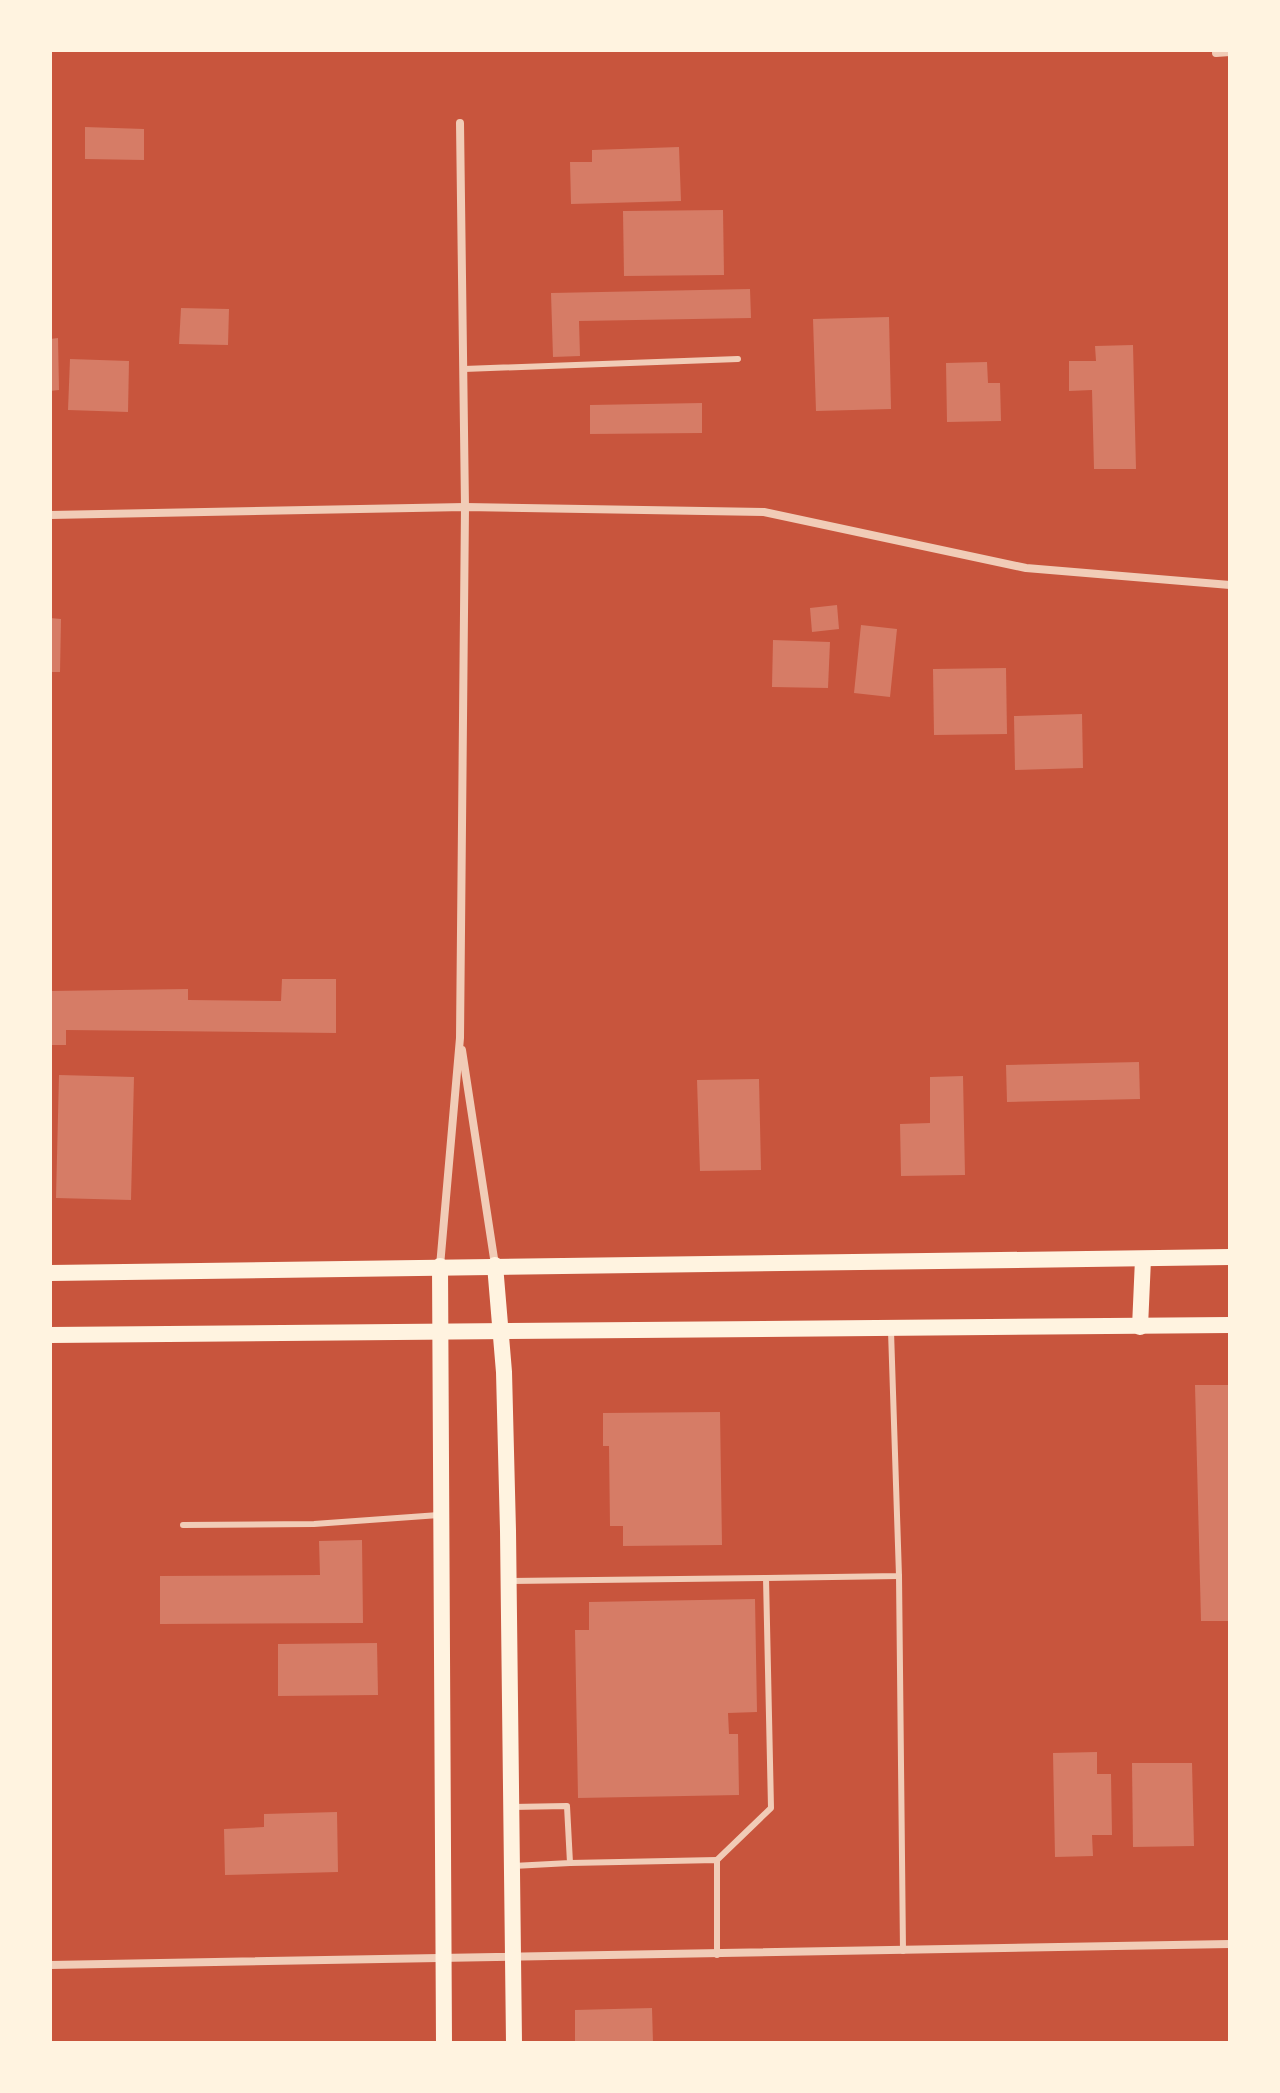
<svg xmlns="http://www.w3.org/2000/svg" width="1280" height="2093" viewBox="0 0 1280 2093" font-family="Rubik,sans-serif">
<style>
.building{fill:#d67c66}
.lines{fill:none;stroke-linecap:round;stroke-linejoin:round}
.service{stroke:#f1ccb7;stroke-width:6}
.minor{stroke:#f1ccb7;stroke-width:8}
.secondary{stroke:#fff3e0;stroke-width:16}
</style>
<rect width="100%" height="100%" fill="#c8553d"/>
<g class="building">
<polygon points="85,127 144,129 144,160 85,159"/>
<polygon points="679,147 681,201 571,204 570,162 592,162 592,150"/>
<polygon points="723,210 724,275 624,276 623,211"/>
<polygon points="750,289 751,318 579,321 580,356 553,357 551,293"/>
<polygon points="181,308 229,309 228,345 179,344"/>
<polygon points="889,317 891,409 816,411 813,319"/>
<polygon points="58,338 59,390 50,391 50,339"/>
<polygon points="1133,345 1136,469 1094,469 1092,390 1069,391 1069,361 1096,361 1095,346"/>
<polygon points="70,359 129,361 128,412 68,410"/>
<polygon points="987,362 988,383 1000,383 1001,421 947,422 946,363"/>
<polygon points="702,403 702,433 590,434 590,405"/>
<polygon points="837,605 839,629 812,632 810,608"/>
<polygon points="50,618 61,619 60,672 50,672"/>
<polygon points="861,625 897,629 890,697 854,693"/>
<polygon points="773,640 830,642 828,688 772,687"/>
<polygon points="1006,668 1007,734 934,735 933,669"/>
<polygon points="1082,714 1083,768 1015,770 1014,716"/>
<polygon points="282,979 336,979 336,1033 66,1030 66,1045 50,1045 50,991 188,989 188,1000 281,1001"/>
<polygon points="1139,1062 1140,1099 1007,1102 1006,1065"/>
<polygon points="59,1075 134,1077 131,1200 56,1198"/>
<polygon points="963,1076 965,1175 901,1176 900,1124 930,1123 930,1077"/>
<polygon points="759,1079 761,1170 700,1171 697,1080"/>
<polygon points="1195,1385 1230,1385 1230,1621 1201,1621"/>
<polygon points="720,1412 722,1545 623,1546 623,1526 610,1526 609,1446 603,1446 603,1413"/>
<polygon points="362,1540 363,1623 160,1624 160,1576 320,1575 319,1541"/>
<polygon points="755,1599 757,1712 728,1713 729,1734 738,1734 739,1795 578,1798 575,1630 589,1630 589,1602"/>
<polygon points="377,1643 378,1695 278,1696 278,1644"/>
<polygon points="1097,1752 1097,1774 1111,1774 1112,1835 1092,1835 1093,1856 1055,1857 1053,1753"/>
<polygon points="1132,1763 1192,1763 1194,1846 1133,1847"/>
<polygon points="337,1812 338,1872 225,1875 224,1829 264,1827 264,1814"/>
<polygon points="652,2008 653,2043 575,2043 575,2010"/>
</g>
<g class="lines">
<g class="service">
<polyline points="464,369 738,359"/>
<polyline points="183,1525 314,1524 439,1515"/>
<polyline points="899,1576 903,1951"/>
<polyline points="510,1581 766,1578"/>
<polyline points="512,1807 567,1806 570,1863 513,1866"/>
<polyline points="717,1860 771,1808 766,1578 899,1576 891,1331"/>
<polyline points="570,1863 717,1860 717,1955"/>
</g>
<g class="minor">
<polyline points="1216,53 1230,52"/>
<polyline points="50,515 465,507 764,512 1026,568 1230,585"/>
<polyline points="462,1050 495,1265"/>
<polyline points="440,1266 460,1038 465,507 460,123"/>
<polyline points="50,1965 1230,1944"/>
</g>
<g class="secondary">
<polyline points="495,1265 504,1372 508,1531 514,2043"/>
<polyline points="440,1266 444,2043"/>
<polyline points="50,1273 1230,1257"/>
<polyline points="1140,1327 1143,1259"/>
<polyline points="50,1335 1230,1325"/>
</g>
</g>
<rect width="1280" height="2093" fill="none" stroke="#fff3e0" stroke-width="104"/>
</svg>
